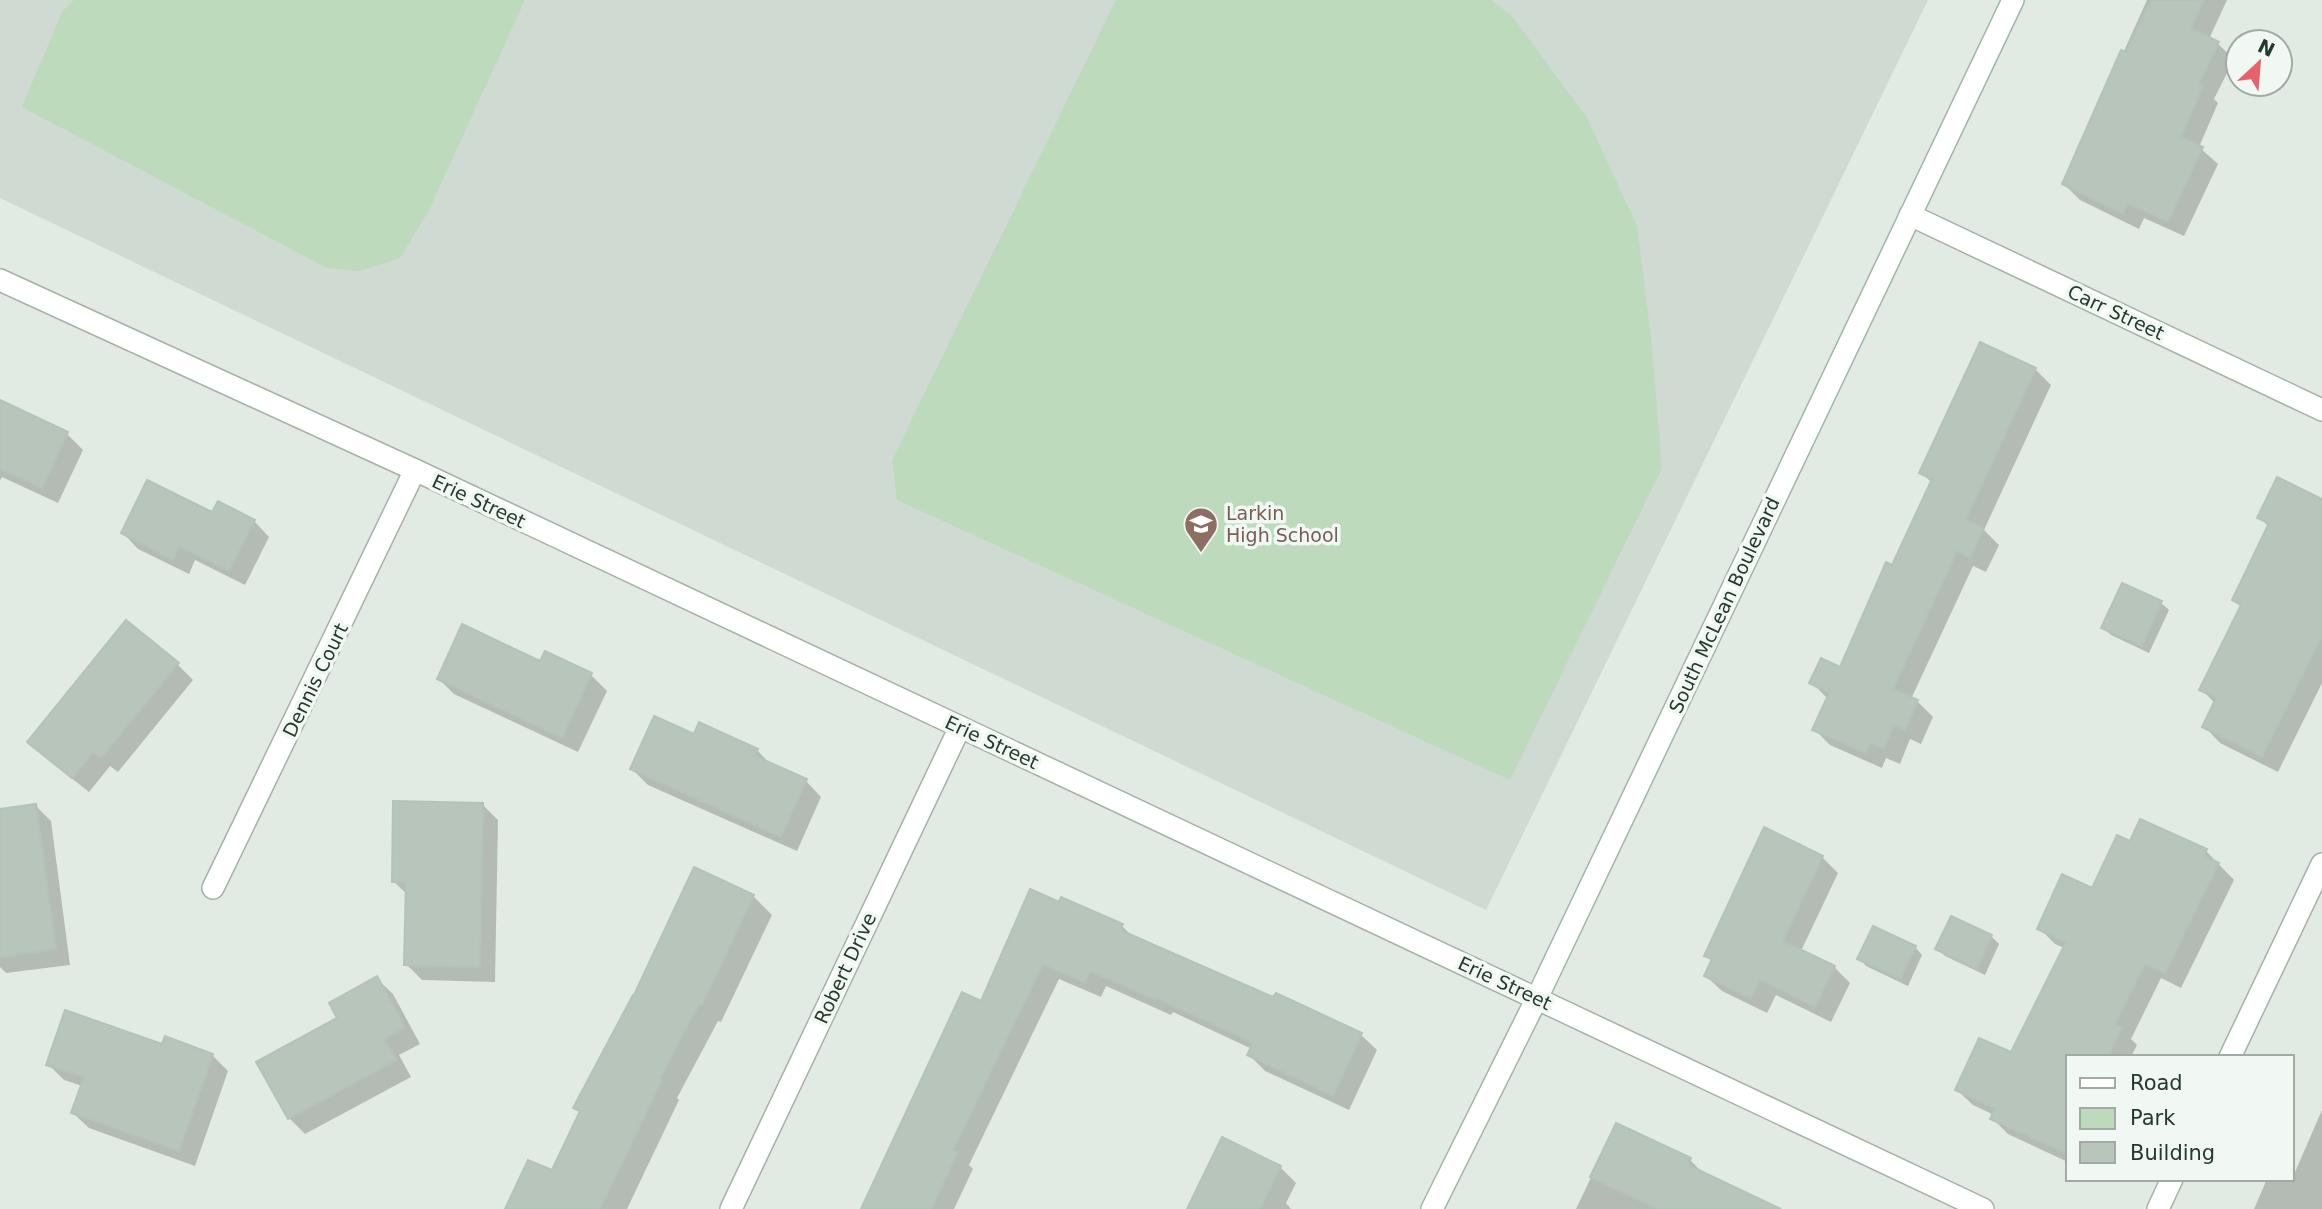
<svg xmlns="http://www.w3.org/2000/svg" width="2322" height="1209" viewBox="0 0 2322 1209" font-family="'DejaVu Sans',sans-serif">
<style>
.built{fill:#cfdad2}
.green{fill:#bddabc}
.shadow{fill:#0003}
.building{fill:#b7c5bb;stroke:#b4c3b8;stroke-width:2}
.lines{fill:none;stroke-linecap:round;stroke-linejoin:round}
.minor-casing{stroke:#a4b2a8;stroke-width:24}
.secondary-casing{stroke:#a1b5a8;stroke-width:24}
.minor{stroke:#fff;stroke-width:21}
.secondary{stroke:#fff;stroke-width:21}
.labels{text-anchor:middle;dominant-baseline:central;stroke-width:7;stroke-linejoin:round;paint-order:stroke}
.street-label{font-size:19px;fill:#233a2c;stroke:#f1f7f2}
.education-label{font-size:19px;fill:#785e54;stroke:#f1f7f2;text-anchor:start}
</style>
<rect width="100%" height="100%" fill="#e1eae3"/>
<polygon class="built" points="0,0 1928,0 1486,910 0,198"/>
<g class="green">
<polygon points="74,0 525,0 428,212 400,258 359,271 327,268 22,107 62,12"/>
<polygon points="1116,0 1491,0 1512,16 1587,118 1637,226 1651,338 1662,468 1510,780 897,500 892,460"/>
</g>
<g class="shadow">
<polygon points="2147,0 2227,0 2209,39 2218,44 2234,59 2214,99 2218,103 2199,147 2218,164 2184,236 2144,218 2139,229 2080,200 2064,184"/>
<polygon points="2035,369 2051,385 1984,530 1999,545 1986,572 1973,566 1911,699 1917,701 1933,717 1921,744 1910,739 1900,764 1886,758 1882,768 1830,745 1814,729 1828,699 1812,683 1841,669 1893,567 1932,483 1922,473"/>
<polygon points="0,402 67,434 83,450 58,503 2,477 0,481"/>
<polygon points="2322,501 2322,683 2278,772 2220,743 2205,727 2216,704 2201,689 2242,608 2234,600 2269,527 2259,517"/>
<polygon points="212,514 254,521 269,537 245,585 195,560 189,574 138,549 123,533"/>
<polygon points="2123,585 2161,603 2169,610 2149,653 2111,635 2103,628"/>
<polygon points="546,653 591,675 607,691 578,752 454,694 439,679 541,663"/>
<polygon points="177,664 193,680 118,772 110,766 89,792 45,757 29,742"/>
<polygon points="695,736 757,750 773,767 806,781 821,797 797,851 648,785 632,769"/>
<polygon points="35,805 51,821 70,965 6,973 0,967 0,810"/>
<polygon points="483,805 498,820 495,982 422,980 406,964 408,895 393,881"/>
<polygon points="2131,844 2206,851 2234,880 2181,988 2161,978 2131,1039 2137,1045 2131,1057 2068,1057 2068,1162 2008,1134 1993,1119 1994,1115 1973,1105 1957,1090 2011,1055 2064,948 2055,944 2039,928 2093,891"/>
<polygon points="1822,857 1838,873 1801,951 1834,967 1850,983 1831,1022 1776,995 1767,1013 1722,991 1706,976 1712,961 1707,955"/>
<polygon points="1031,891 1122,926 1134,938 1361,1035 1377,1050 1349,1110 1265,1071 1249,1055 1252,1049 1173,1012 1171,1015 1106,986 1101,997 1059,979 969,1165 973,1169 954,1209 862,1209 982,1004"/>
<polygon points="753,896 772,915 721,1022 718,1021 677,1098 679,1100 627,1209 506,1209 552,1173 581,1113 575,1107"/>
<polygon points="1991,936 1999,944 1985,975 1945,956 1938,949"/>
<polygon points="1915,947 1922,955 1908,986 1866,966 1859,958"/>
<polygon points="377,979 393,994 420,1044 399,1055 411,1077 305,1134 289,1118"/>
<polygon points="163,1046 212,1055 228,1071 195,1166 89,1128 73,1113 82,1086 64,1080 48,1064"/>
<polygon points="2322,1110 2322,1209 2254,1209 2267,1179 2282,1179 2289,1182 2292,1179"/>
<polygon points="1616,1125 1690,1160 1705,1175 1754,1209 1576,1209"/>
<polygon points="1280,1167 1296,1183 1286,1203 1291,1209 1189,1209"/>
</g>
<g class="building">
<polygon points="2151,0 2204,0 2191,28 2219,42 2199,84 2203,86 2181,137 2203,147 2168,222 2128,203 2123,214 2062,184 2121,50 2126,52"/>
<polygon points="1980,342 2036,368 1966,519 1984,528 1970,558 1957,551 1893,689 1918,700 1905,730 1894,725 1884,749 1870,743 1866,753 1812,730 1829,693 1809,683 1821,658 1840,667 1886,562 1892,565 1932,479 1919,473"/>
<polygon points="0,400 68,432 42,488 0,469"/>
<polygon points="2277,477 2322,499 2322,636 2262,757 2202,727 2216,698 2199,690 2241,605 2232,600 2269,523 2257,518"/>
<polygon points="147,480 212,512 218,501 255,520 229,571 179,546 173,560 121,533"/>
<polygon points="2122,583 2162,601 2142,646 2101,628"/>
<polygon points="126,620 179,663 101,758 93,752 72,778 27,742"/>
<polygon points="462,624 540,661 545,651 592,673 562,738 437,679"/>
<polygon points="654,716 694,734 699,722 758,749 755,756 807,779 781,837 630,769"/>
<polygon points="393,801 483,803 480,967 404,965 406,882 392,882"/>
<polygon points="36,804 56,949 0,957 0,809"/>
<polygon points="2140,819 2207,849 2204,856 2219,863 2165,973 2145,964 2115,1024 2122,1028 2108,1057 2068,1057 2068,1154 1990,1119 1995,1108 1955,1090 1979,1038 2011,1052 2066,942 2037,929 2062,874 2092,888 2117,835 2130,841"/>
<polygon points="1764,827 1823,856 1783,941 1835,966 1815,1007 1760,980 1751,998 1704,976 1712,959 1704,956"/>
<polygon points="694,867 754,895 702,1005 699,1004 660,1078 662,1080 600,1209 505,1209 528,1160 552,1170 580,1111 573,1108 633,995 634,995"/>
<polygon points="1030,889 1059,902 1061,897 1123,924 1120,930 1273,997 1276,993 1362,1033 1333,1096 1247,1055 1253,1043 1157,998 1156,1000 1090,971 1085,983 1043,964 953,1150 958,1152 931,1209 861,1209 962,992 981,1001"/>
<polygon points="1951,916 1992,935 1977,969 1935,949"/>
<polygon points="1873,926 1916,946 1900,979 1857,959"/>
<polygon points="377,976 405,1027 384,1039 397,1060 288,1119 256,1062 337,1018 329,1003"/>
<polygon points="65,1010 162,1044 165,1036 213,1054 179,1151 71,1113 84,1077 46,1065"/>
<polygon points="1616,1123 1691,1158 1688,1165 1781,1209 1658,1209 1590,1177"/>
<polygon points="1222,1137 1281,1166 1260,1209 1187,1209"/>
</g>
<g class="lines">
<g class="minor-casing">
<g id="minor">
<polyline points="1910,215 2322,410"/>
<polyline points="0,280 415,470 1983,1209"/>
<polyline points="213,888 415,470"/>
<polyline points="2230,1057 2322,864"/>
<polyline points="731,1209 960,727"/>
<polyline points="2158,1209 2172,1179"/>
</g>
</g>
<g class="secondary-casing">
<polyline id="secondary" points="1432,1209 1537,998 2013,0"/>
</g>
<use href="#minor" class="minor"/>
<use href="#secondary" class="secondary"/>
</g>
<defs>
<g id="school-pin" transform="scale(1.75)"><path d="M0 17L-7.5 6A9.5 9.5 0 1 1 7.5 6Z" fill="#8d6e63" stroke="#f1f7f2"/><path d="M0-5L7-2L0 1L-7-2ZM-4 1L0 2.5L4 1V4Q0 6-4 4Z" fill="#fff"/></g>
</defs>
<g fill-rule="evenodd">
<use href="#school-pin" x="1201" y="524"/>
</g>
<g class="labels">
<g class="street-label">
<text transform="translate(2116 312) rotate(25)">Carr Street</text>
<text transform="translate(479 501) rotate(25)">Erie Street</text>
<text transform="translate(1724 605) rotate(-65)">South McLean Boulevard</text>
<text transform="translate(315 680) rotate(-64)">Dennis Court</text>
<text transform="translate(992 742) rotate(25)">Erie Street</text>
<text transform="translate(845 968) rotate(-65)">Robert Drive</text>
<text transform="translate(1505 983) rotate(25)">Erie Street</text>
</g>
<g class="education-label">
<text x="1226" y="513">Larkin<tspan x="1226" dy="22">High School</tspan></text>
</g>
</g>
<rect x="2066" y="1055" width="228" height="126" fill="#f1f7f2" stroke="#9faba3" stroke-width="2"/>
<rect x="2080" y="1078" width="35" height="10" fill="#ffffff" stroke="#9faba3" stroke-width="2"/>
<text x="2130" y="1090" font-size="21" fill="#233a2c">Road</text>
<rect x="2080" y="1108" width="35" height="21" fill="#bddabc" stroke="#9faba3" stroke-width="2"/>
<text x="2130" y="1125" font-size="21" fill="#233a2c">Park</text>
<rect x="2080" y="1142" width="35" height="21" fill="#b7c5bb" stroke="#9faba3" stroke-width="2"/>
<text x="2130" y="1160" font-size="21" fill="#233a2c">Building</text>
<g transform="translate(2259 63) rotate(26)"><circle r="33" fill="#f1f7f2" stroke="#9faba3" stroke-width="2"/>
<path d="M0-5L12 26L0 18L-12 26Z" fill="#e7636b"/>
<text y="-10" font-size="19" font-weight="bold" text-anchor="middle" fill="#233a2c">N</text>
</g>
</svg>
